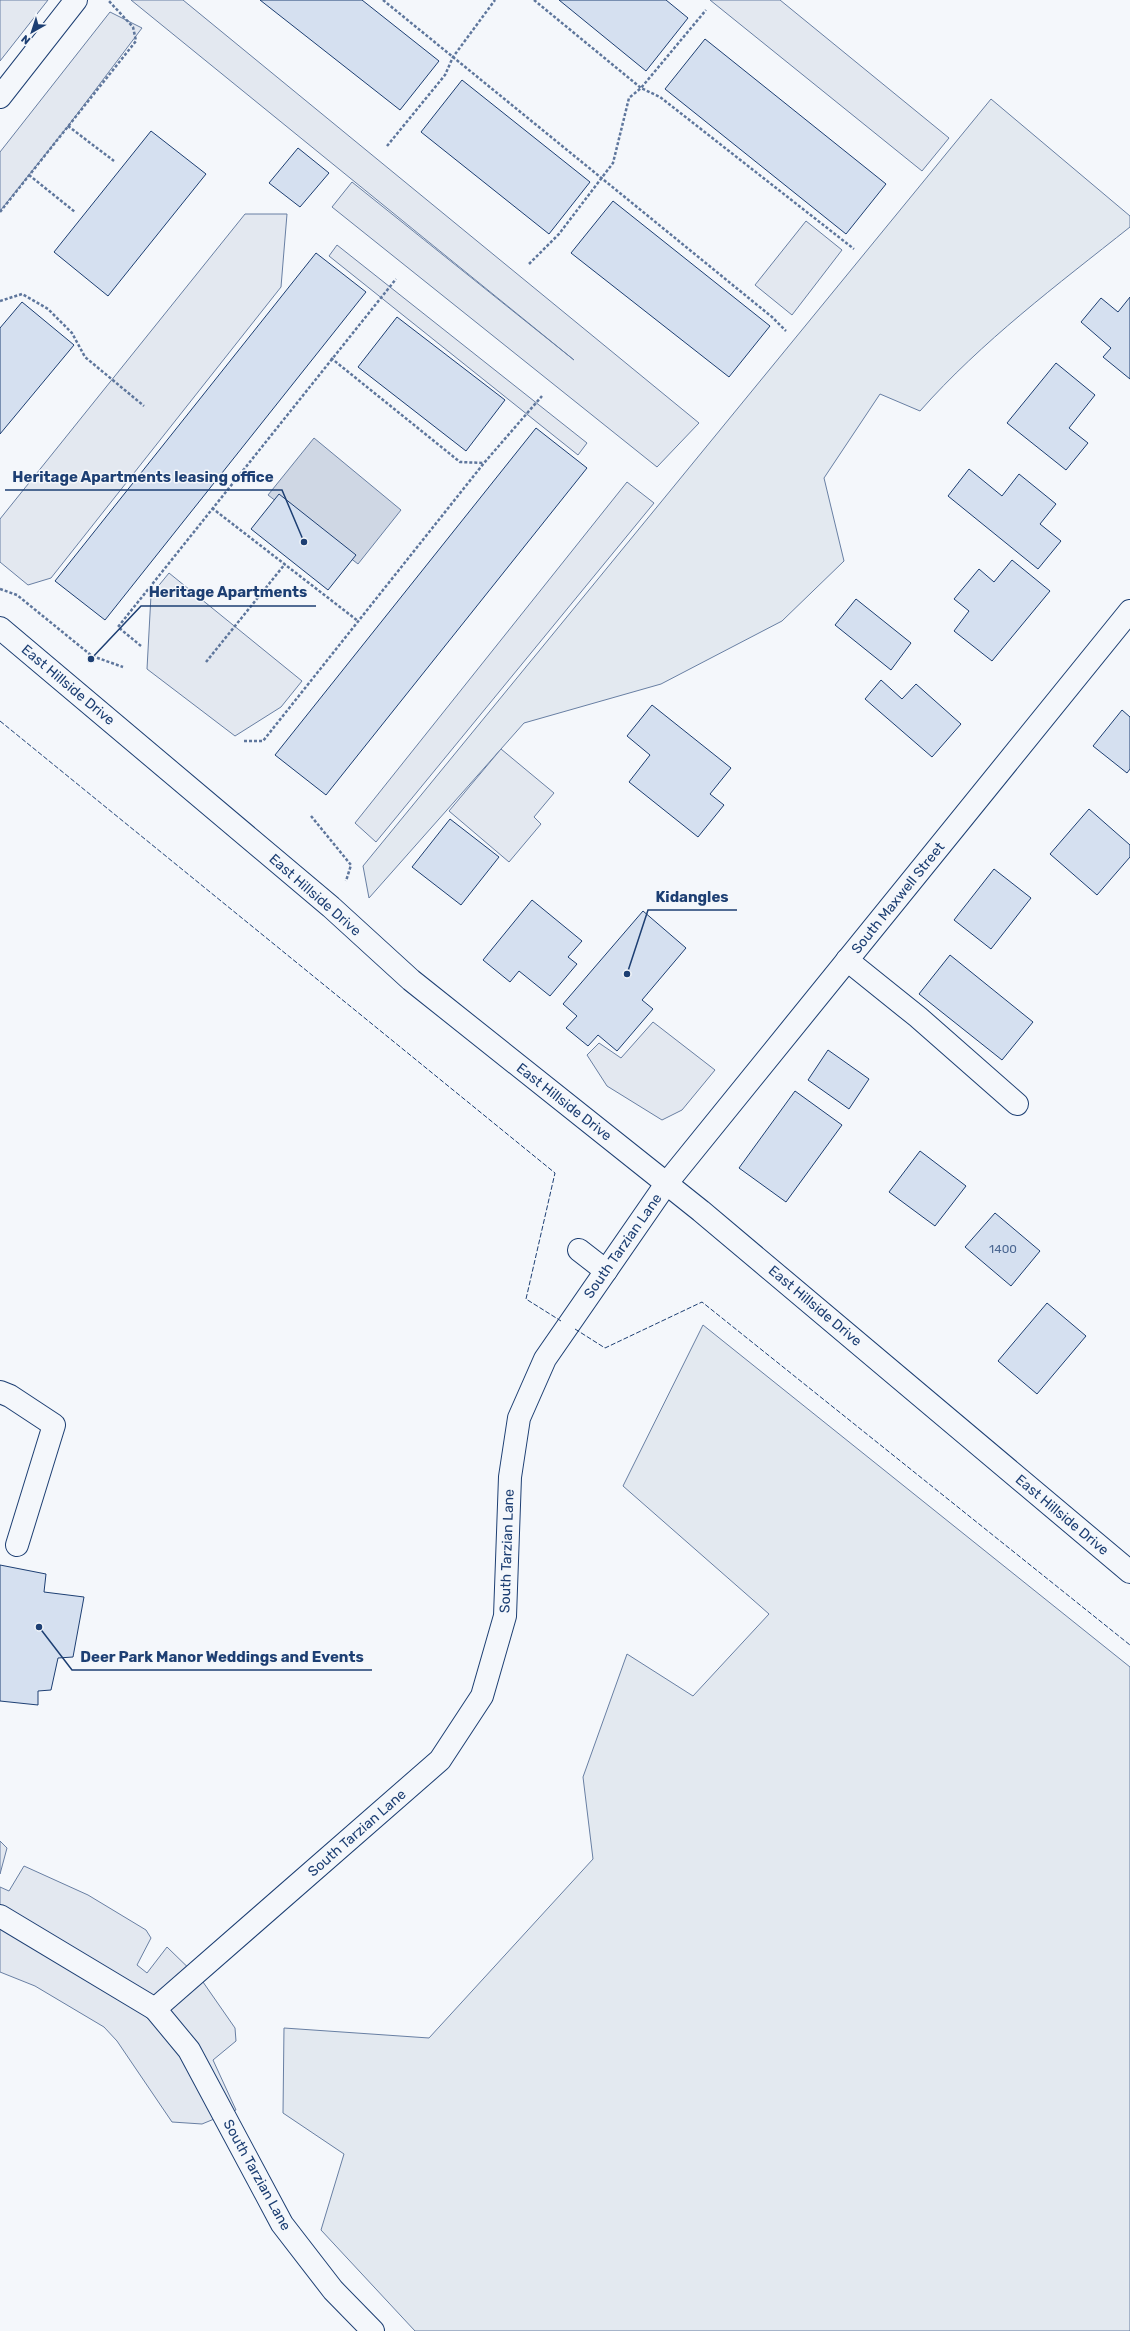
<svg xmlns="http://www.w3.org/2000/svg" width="1130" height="2331" viewBox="0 0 1130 2331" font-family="Rubik,sans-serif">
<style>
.green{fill:#e3e9f0;stroke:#687fa3}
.parking{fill:#e3e8f0;stroke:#687fa3}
.water{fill:#cfd7e4;stroke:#687fa3}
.building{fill:#d5e0f0;stroke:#1d3f73}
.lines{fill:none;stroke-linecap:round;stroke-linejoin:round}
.minor-casing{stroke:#1d3f73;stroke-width:24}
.major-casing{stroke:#1d3f73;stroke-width:24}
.path{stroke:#5e769c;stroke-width:2.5;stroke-dasharray:3 2;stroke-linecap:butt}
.minor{stroke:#f4f7fb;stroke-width:22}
.major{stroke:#f4f7fb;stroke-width:22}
.fence{stroke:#1d3f73;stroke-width:1;stroke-dasharray:5 2;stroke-linecap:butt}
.labels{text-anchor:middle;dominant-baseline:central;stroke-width:3;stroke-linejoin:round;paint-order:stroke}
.number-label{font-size:12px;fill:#4b6792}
.street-label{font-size:14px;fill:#1d3f73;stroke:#f4f7fb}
.leader{fill:none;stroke:#1d3f73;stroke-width:1.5}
.callout-dot{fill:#1d3f73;stroke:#f4f7fb;stroke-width:1.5}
.callout-label{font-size:15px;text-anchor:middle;font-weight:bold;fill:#1d3f73;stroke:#f4f7fb;stroke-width:3;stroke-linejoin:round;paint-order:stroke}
</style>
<rect width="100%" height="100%" fill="#f4f7fb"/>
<g class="green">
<path d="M991,99l139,117v11c-73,58 -148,114 -210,184l-40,-17 -56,84 20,83 -62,60 -121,63 -137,39 -155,175 -6,-32z"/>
<polygon points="703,1325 1130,1667 1130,2331 415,2331 321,2230 344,2154 283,2113 284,2028 429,2038 593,1859 583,1777 627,1654 693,1696 769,1614 623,1486"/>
</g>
<g class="parking">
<polygon points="0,0 48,0 0,61"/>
<polygon points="131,0 183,0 699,423 657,467 332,207 352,182 574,360"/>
<polygon points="710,0 780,0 949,138 922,171"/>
<polygon points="110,12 142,28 68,126 0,211 0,152"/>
<polygon points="245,214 287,214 281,287 51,578 28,585 0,562 0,519"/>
<polygon points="806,221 842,250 792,315 755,285"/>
<polygon points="337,245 587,443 578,455 329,256"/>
<polygon points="627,482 654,503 376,842 355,823"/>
<polygon points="169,573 302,681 281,707 235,736 147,669 151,595"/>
<polygon points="501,749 554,793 534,817 541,824 509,862 449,811"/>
<polygon points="653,1022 715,1070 682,1110 662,1120 607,1086 587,1055 599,1043 621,1058"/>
<polygon points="0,1841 7,1848 0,1874"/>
<polygon points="24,1866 88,1895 146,1930 151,1938 137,1965 147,1973 167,1947 203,1982 235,2028 236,2041 213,2060 236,2110 202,2124 172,2122 117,2041 104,2027 35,1986 0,1972 0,1887 9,1891"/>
</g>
<polygon class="water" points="314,438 401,510 358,564 268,495"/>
<g class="building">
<polygon points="260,0 362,0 439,61 400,110"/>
<polygon points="559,0 666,0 688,18 646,71"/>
<polygon points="705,39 886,184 846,234 665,89"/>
<polygon points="462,80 590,182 549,234 421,132"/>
<polygon points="151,131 206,174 108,296 54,252"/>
<polygon points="298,148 329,173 300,207 269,183"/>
<polygon points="613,201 770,326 729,377 571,253"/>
<polygon points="316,253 366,292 105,620 55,581"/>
<polygon points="1130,297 1130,379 1103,357 1111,348 1081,322 1101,298 1118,312"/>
<polygon points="22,302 74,345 0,434 0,328"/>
<polygon points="397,317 505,400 466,451 358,367"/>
<polygon points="1056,363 1095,395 1069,428 1088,443 1066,470 1007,423"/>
<polygon points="536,428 587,468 326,795 275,755"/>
<polygon points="969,469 1002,496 1019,474 1056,504 1040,524 1061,541 1038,569 948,496"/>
<polygon points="279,494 356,555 328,590 251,529"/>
<polygon points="1012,560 1050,591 992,661 954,631 969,611 954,599 979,569 994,582"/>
<polygon points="856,599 911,643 891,670 835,625"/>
<polygon points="881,680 902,699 916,684 961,724 932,757 865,699"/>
<polygon points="652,705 731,768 710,794 724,805 698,837 629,782 650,755 627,736"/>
<polygon points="1122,710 1130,717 1130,769 1127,773 1093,746"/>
<polygon points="1089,809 1130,845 1130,857 1097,895 1050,854"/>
<polygon points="450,819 499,857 461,905 412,867"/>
<polygon points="994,869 1031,898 991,949 954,920"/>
<polygon points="532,900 582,941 568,957 577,964 550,996 519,971 510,982 483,960"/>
<polygon points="643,911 686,948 642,1000 653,1009 617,1051 598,1035 588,1046 566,1028 577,1016 563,1004"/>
<polygon points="950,955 1033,1022 1002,1060 919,994"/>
<polygon points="828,1050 869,1079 849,1109 808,1080"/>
<polygon points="795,1091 842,1125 786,1202 739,1168"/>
<polygon points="920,1151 966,1186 935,1226 889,1192"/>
<polygon points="995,1213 1040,1251 1011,1286 965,1247"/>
<polygon points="1047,1303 1086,1336 1037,1394 998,1361"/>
<polygon points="0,1565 46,1574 44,1592 84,1597 73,1657 58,1658 51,1690 38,1691 38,1705 0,1701"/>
</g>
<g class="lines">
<g class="minor-casing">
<g id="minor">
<polyline points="0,97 76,0"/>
<polyline points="847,960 918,1017 1017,1104"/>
<polyline points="579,1250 606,1271"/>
<polyline points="0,1392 10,1396 54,1425 17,1545"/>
<polyline points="0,1916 155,2009"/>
<polyline points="373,2331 333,2290 282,2224 189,2050 155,2009 440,1760 482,1696 505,1616 510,1477 519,1418 545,1359 666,1184 1130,611"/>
</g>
</g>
<g class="major-casing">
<polyline id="major" points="0,628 331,907 411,980 701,1211 1130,1572"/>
</g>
<g class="path">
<polyline points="383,0 772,317 786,331"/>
<polyline points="534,0 641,88 660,97 854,249"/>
<polyline points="68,126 114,161"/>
<polyline points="387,146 445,75 453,57 495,0"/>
<polyline points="29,175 75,212"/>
<polyline points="0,212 136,41 133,27 108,0"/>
<polyline points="529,264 559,234 613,163 629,98 641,88 706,10"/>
<polyline points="0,301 22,294 48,309 72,333 85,357 144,406"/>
<polyline points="331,358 460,462 484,463"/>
<polyline points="212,508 358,621"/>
<polyline points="0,589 17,595 92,656 123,667"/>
<polyline points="141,646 118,627 396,279"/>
<polyline points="206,662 285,564"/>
<polyline points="244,741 263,741 484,463 542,396"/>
<polyline points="311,816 351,865 346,881"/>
</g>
<use href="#minor" class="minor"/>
<use href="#major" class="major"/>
<g class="fence">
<polyline points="0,721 555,1173 526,1299 561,1321"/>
<polyline points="575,1329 605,1348 702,1302 1130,1645"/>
</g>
</g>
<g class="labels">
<g class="number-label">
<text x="1003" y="1249">1400</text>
</g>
<g class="street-label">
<text transform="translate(68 685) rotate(40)">East Hillside Drive</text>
<text transform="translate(315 895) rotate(41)">East Hillside Drive</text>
<text transform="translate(898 898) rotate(-51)">South Maxwell Street</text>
<text transform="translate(564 1102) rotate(38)">East Hillside Drive</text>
<text transform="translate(623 1246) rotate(-55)">South Tarzian Lane</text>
<text transform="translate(815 1306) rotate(40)">East Hillside Drive</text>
<text transform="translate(1062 1515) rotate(40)">East Hillside Drive</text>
<text transform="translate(507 1551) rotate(-88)">South Tarzian Lane</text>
<text transform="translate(357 1833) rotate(-41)">South Tarzian Lane</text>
<text transform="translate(257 2175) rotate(61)">South Tarzian Lane</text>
</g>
</g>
<path class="leader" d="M304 542L282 490H5M91 659L141 606H316M627 974L648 910H737M39 1627L72 1670H372"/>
<g class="callout-dot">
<circle cx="304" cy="542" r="4"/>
<circle cx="91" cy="659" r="4"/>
<circle cx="627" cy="974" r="4"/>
<circle cx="39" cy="1627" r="4"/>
</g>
<g class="callout-label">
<text x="143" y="482">Heritage Apartments leasing office</text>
<text x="228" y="597">Heritage Apartments</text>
<text x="692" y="902">Kidangles</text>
<text x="222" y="1662">Deer Park Manor Weddings and Events</text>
</g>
<g transform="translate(32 32) rotate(219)" stroke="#f4f7fb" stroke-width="3" paint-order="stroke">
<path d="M0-3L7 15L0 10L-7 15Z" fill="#1d3f73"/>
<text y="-6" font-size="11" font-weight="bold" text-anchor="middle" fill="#1d3f73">N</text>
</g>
</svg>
